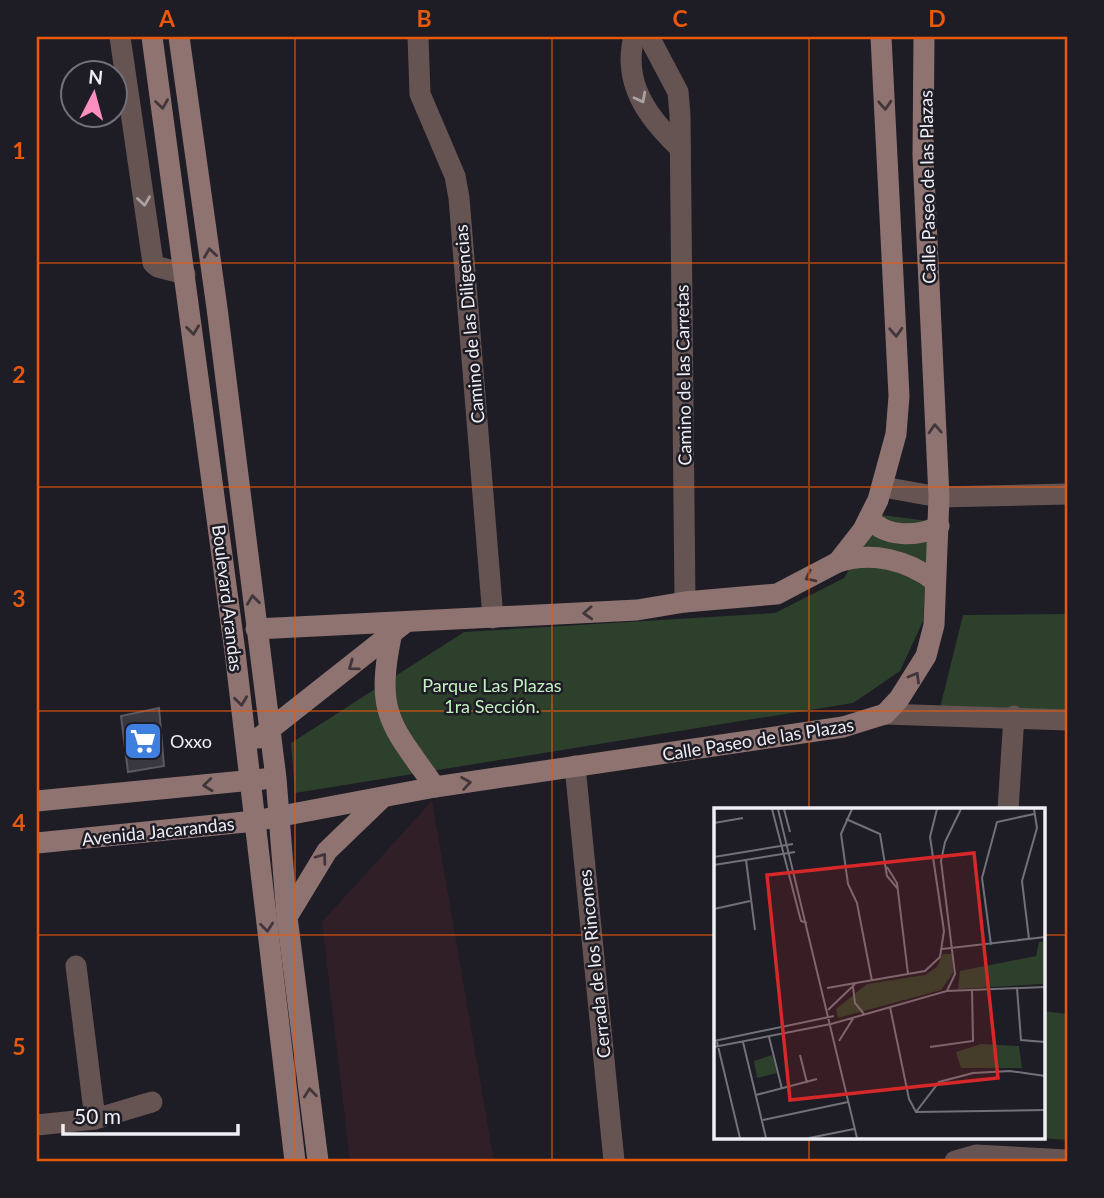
<svg xmlns="http://www.w3.org/2000/svg" width="1104" height="1198" viewBox="0 0 1104 1198" font-family="Lato,sans-serif">
<style>
.commercial{fill:#301f27}
.green{fill:#2c402b}
.building{fill:#393740;stroke:#5a5963;stroke-width:2}
.lines{fill:none;stroke-linecap:round;stroke-linejoin:round}
.street{stroke:#665452;stroke-width:21}
.secondary{stroke:#8f7370;stroke-width:21}
.oneway{stroke:#aaa1a3}
.oneway2{stroke:#40363c}
.grid{fill:none;stroke:#e8590c;stroke-width:2;stroke-opacity:0.55}
.labels{text-anchor:middle;dominant-baseline:central;stroke-width:5;stroke-linejoin:round;paint-order:stroke}
.street-label{font-size:18px;fill:#efeef4;stroke:#1e1c25}
.park-label{font-size:18px;fill:#c3f1c0;stroke:#1e1c25}
.poi-label{font-size:18px;fill:#efeef4;stroke:#1e1c25;text-anchor:start}
.inset-road{fill:none;stroke:#727078;stroke-width:2}
.view{fill:#d62828;fill-opacity:0.15;stroke:#d62828;stroke-width:3.5}
.inset-edge{fill:none;stroke:#efeef4;stroke-width:3.5}
.neatline{fill:none;stroke:#e8590c;stroke-width:2.5}
.grid-label{font-size:23px;text-anchor:middle;font-weight:bold;fill:#e8590c}
</style>
<rect width="100%" height="100%" fill="#1e1c25"/>
<polygon class="commercial" points="432,801 494,1161 350,1161 322,922"/>
<g class="green">
<polygon points="882,515 929,521 923,621 900,671 853,703 295,793 291,743 464,632 775,613 844,578"/>
<polygon points="1067,614 1067,713 940,708 963,615"/>
<polygon points="1043,1011 1067,1014 1067,1140 1030,1137 1043,1137"/>
</g>
<polygon class="building" points="159,708 164,766 128,772 121,716"/>
<g class="lines">
<g class="street">
<polyline points="120,37 153,263 158,267 185,274"/>
<polyline points="418,37 420,94 455,176 459,198 493,618"/>
<path d="M634,37c-12,46 14,81 46,111"/>
<polyline points="649,37 678,92 680,115 685,602"/>
<polyline points="883,487 939,497 1067,494"/>
<polyline points="885,714 1067,720"/>
<polyline points="575,766 614,1161"/>
<polyline points="1008,810 1014,716"/>
<polyline points="76,966 95,1119"/>
<polyline points="37,1125 95,1119 152,1102"/>
<polyline points="955,1161 976,1155 1067,1160"/>
</g>
<g class="secondary">
<polyline points="152,37 235,652 295,1161"/>
<polyline points="179,37 217,308 276,778 287,917 318,1161"/>
<path d="M869,518c16,20 49,19 70,8"/>
<path d="M838,562c34,-11 69,-2 97,19"/>
<polyline points="256,629 637,610 685,602 777,594 838,562 863,530 878,500 896,434 899,396 881,37"/>
<path d="M391,637c-16,78 1,89 44,150"/>
<polyline points="259,738 406,622"/>
<polyline points="37,801 264,779"/>
<polyline points="37,843 255,821 435,787 843,727 885,714 899,699 926,656 934,625 939,497 923,155 924,37"/>
<polyline points="287,917 327,851 381,799"/>
</g>
</g>
<defs><path id="oneway-chevron" d="M-2-3.5L2.5 0L-2 3.5" fill="none" stroke-width="1.6" stroke-linecap="round" stroke-linejoin="round" transform="scale(1.75)"/></defs>
<g class="oneway">
<use href="#oneway-chevron" transform="translate(641 98) rotate(62)"/>
<use href="#oneway-chevron" transform="translate(144 201) rotate(82)"/>
</g>
<g class="oneway2">
<use href="#oneway-chevron" transform="translate(162 104) rotate(82)"/>
<use href="#oneway-chevron" transform="translate(885 105) rotate(87)"/>
<use href="#oneway-chevron" transform="translate(210 253) rotate(-98)"/>
<use href="#oneway-chevron" transform="translate(193 330) rotate(83)"/>
<use href="#oneway-chevron" transform="translate(896 332) rotate(87)"/>
<use href="#oneway-chevron" transform="translate(935 429) rotate(-93)"/>
<use href="#oneway-chevron" transform="translate(810 577) rotate(153)"/>
<use href="#oneway-chevron" transform="translate(253 600) rotate(-97)"/>
<use href="#oneway-chevron" transform="translate(588 613) rotate(177)"/>
<use href="#oneway-chevron" transform="translate(353 666) rotate(144)"/>
<use href="#oneway-chevron" transform="translate(915 677) rotate(-60)"/>
<use href="#oneway-chevron" transform="translate(241 701) rotate(83)"/>
<use href="#oneway-chevron" transform="translate(466 783) rotate(-9)"/>
<use href="#oneway-chevron" transform="translate(208 785) rotate(174)"/>
<use href="#oneway-chevron" transform="translate(322 858) rotate(-54)"/>
<use href="#oneway-chevron" transform="translate(267 927) rotate(84)"/>
<use href="#oneway-chevron" transform="translate(310 1093) rotate(-96)"/>
</g>
<path class="grid" d="M295,37v1124M552,37v1124M809,37v773M37,263h1030M37,487h1030M37,711h1030M37,935h679M1043,935h24M809,1137v24"/>
<defs>
<g id="supermarket-square" transform="scale(2.0125)"><rect x="-9" y="-9" width="18" height="18" rx="4" fill="#3f7fe0" stroke="#1e1c25"/><path d="M-6-5.5h2.5l.6 2H6L4.5 2H-2.5L-4.4-4H-6ZM-1.5 3.2a1.3 1.3 0 1 0 .1 0ZM3 3.2a1.3 1.3 0 1 0 .1 0Z" fill="#fff"/></g>
</defs>
<g fill-rule="evenodd">
<use href="#supermarket-square" x="143" y="741"/>
</g>
<g class="labels">
<g class="street-label">
<text transform="translate(927 187) rotate(-91)">Calle Paseo de las Plazas</text>
<text transform="translate(469 324) rotate(-95)">Camino de las Diligencias</text>
<text transform="translate(683 375) rotate(-91)">Camino de las Carretas</text>
<text transform="translate(228 598) rotate(83)">Boulevard Arandas</text>
<text transform="translate(758 739) rotate(-9)">Calle Paseo de las Plazas</text>
<text transform="translate(158 831) rotate(-6)">Avenida Jacarandas</text>
<text transform="translate(594 964) rotate(-96)">Cerrada de los Rincones</text>
</g>
<g class="park-label">
<text x="492" y="685">Parque Las Plazas<tspan x="492" dy="21">1ra Sección.</tspan></text>
</g>
<g class="poi-label">
<text x="170" y="741">Oxxo</text>
</g>
</g>
<g transform="translate(714 808)">
<rect width="331" height="331" fill="#1e1c25"/>
<path d="M331,133l-2,43 -85,5 2,-18 76,-15 3,-14zM229,146h9l1,19 -12,17 -103,28 -2,-9 31,-25 58,-9 12,-8zM267,236l38,2 3,22h-61l-5,-16zM58,247l5,18 -20,5 -3,-17z" fill="#2c402b"/>
<path class="inset-road" d="M58,1l29,112 6,2M64,1l79,329M70,1l6,23M138,1l-11,25 7,50 9,19 15,78M132,11l34,15 7,42 11,13M0,15l29,-5M0,49l79,-13M32,52l9,70M0,57l81,-13M173,59l10,16 11,91M0,101l36,-8M315,131l-7,-58 15,-53 -3,-19M277,137l-9,-67 15,-56 37,-8M228,141l103,-12M139,179l2,16 9,11M113,180l98,-17 15,-14 4,-26 -14,-94 7,-28M303,180l4,52 24,2M233,183l98,-4M176,199l19,92 7,13 129,-2M114,202l27,-26M55,229l13,52M0,233l120,-25M125,233l15,-24M3,234l23,96M29,234l23,96M0,239l117,-23 116,-33 8,-17 -14,-113 4,-19 16,-33M216,239l43,-6 -1,-52M86,247l7,28M42,287l61,-16M202,304l23,-30 34,-9 37,-2 35,5M49,312l85,-18M95,330l45,-9"/>
<path class="view" d="M260,45l24,225 -208,22 -23,-225z"/>
<rect width="331" height="331" class="inset-edge"/>
</g>
<rect width="1104" height="1198" fill="none" stroke="#1e1c25" stroke-width="77"/>
<g transform="translate(94 94) rotate(6)"><circle r="33" fill="#1e1c25" stroke="#727078" stroke-width="2"/>
<path d="M0-5L12 26L0 18L-12 26Z" fill="#fd8ec0"/>
<text y="-10" font-size="19" font-weight="bold" text-anchor="middle" fill="#efeef4">N</text>
</g>
<path d="M63 1124v10h175v-10" fill="none" stroke="#efeef4" stroke-width="3.5"/>
<text x="74" y="1124" font-size="21" fill="#efeef4" stroke="#1e1c25" stroke-width="5" paint-order="stroke">50 m</text>
<rect x="38" y="38" width="1028" height="1122" class="neatline"/>
<g class="grid-label">
<text x="167" y="27">A</text>
<text x="424" y="27">B</text>
<text x="680" y="27">C</text>
<text x="937" y="27">D</text>
<text x="19" y="159">1</text>
<text x="19" y="383">2</text>
<text x="19" y="607">3</text>
<text x="19" y="831">4</text>
<text x="19" y="1055">5</text>
</g>
</svg>
